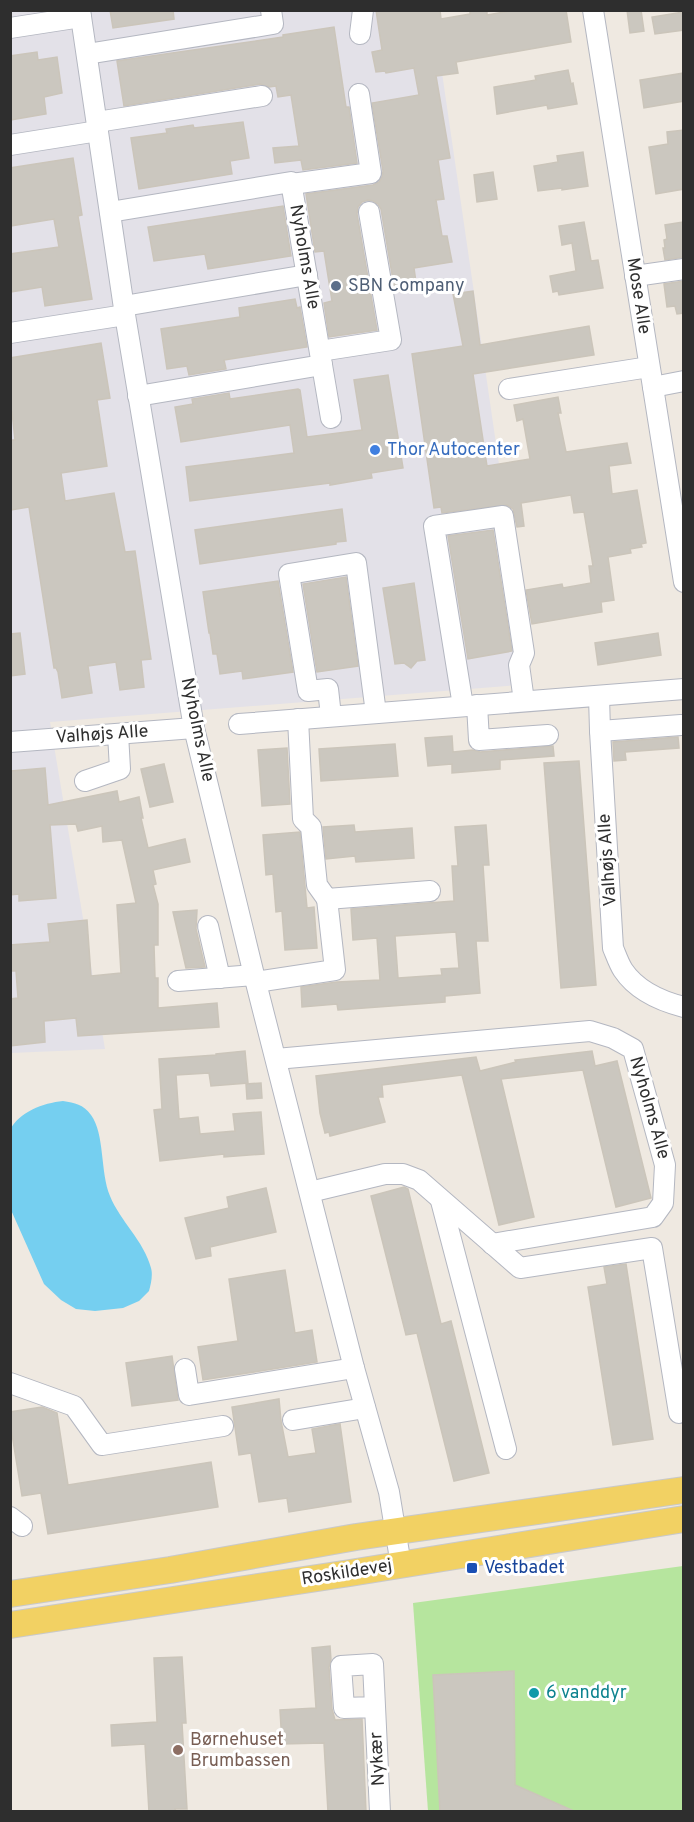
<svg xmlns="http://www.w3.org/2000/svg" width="694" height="1822" viewBox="0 0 694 1822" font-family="Overpass,sans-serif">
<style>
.industrial{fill:#e3e1e8}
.green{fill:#b6e59e}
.water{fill:#75cff0}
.building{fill:#cbc7bf;stroke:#cbc5ba;stroke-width:1.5;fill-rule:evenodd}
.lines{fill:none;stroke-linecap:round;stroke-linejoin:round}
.minor-casing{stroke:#b4b7c1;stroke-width:22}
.major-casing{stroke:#c9c9c9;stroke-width:28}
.minor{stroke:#fff;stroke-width:20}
.major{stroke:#f2d163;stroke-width:26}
.service-dot{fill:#5c6f8a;stroke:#fff;stroke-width:2}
.shop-dot{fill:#3f7fe0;stroke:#fff;stroke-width:2}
.transit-dot{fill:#1a4fb4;stroke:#fff;stroke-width:2}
.culture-dot{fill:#0f9aa8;stroke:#fff;stroke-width:2}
.education-dot{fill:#8d6e63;stroke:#fff;stroke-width:2}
.labels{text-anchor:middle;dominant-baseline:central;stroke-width:6;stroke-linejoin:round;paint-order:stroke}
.street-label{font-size:18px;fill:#2e2e2e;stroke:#fff}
.service-label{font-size:18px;fill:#4e5e75;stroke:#fff;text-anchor:start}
.shop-label{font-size:18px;fill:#366cbe;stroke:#fff;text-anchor:start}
.transit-label{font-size:18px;fill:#164399;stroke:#fff;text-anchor:start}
.culture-label{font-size:18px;fill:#0d838f;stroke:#fff;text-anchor:start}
.education-label{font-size:18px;fill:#785e54;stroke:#fff;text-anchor:start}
</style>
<rect width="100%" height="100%" fill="#efe9e1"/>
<polygon class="industrial" points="10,11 433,11 531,684 50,722 105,1049 11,1053"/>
<polygon class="green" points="683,1566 683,1811 428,1811 413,1603"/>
<path class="water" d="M63,1101c12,2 20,3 28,14 14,19 9,57 19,81 10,25 34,45 41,72 2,7 0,16 -2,23l-10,10 -16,7 -28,3 -19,-2 -15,-9 -17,-16 -33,-74 -1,-80c9,-18 33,-27 53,-29z"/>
<g class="building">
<polygon points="110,10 173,10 174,19 113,28"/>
<polygon points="376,10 440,10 441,19 470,14 470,10 487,10 487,15 515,10 566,10 571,42 456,62 458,73 436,76 450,158 438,160 444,199 436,200 442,236 447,236 452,262 414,268 417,289 395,292 381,209 378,204 373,201 368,200 362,202 358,207 357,214 377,330 329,337 324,303 332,301 324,251 315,252 306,194 373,185 379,182 382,177 383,171 372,103 419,95 414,68 386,73 385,71 376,72 372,52 382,50"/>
<polygon points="627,10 641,10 644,31 630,33"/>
<polygon points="684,12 684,30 655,34 652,17"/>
<polygon points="334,27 346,107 349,107 357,163 303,170 301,160 275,163 273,148 299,146 291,95 278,97 276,86 269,87 260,84 124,106 117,61 283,37 283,35"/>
<polygon points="37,52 38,60 57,57 62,93 44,97 46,114 10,120 10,56"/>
<polygon points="568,70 571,84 573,83 577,104 548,109 547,105 497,114 494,87 536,80 535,76"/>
<polygon points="684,73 684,101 644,108 640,80"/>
<polygon points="243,122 249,158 230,161 232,174 139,189 131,138 167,133 166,129 193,125 194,128"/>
<polygon points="684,130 684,189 656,194 649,147 668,144 667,132"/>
<polygon points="583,152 588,186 562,190 562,188 538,191 534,166 558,162 557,156"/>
<polygon points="73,158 82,215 78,216 92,299 45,306 42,287 10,292 10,254 59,247 54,219 10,226 10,168"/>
<polygon points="493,172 497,199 477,202 474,175"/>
<polygon points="283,206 291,256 208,269 205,254 154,261 148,227"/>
<polygon points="584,222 591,261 598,260 603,288 559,295 558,291 553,292 550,276 576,271 572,243 562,245 559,226"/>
<polygon points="684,222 684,257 665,260 663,248 665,248 664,240 667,239 665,225"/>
<polygon points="684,281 684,313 677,314 675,306 667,307 664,284"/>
<polygon points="473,291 480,345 589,326 594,355 473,374 487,466 530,459 523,419 517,421 514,405 558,397 561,413 558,413 566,452 627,443 631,463 609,466 612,494 637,490 646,543 641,544 642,547 630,549 631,553 608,557 614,600 601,602 602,612 532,624 526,590 562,584 563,588 591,583 589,566 593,566 584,512 574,513 571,495 521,503 524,526 517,527 513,509 507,505 442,513 441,507 434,508 412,354 463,346 453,294"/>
<polygon points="295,299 297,308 300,307 307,347 224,360 226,369 189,375 187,366 167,369 161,329 240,317 239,308"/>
<polygon points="101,343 110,398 97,400 107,466 61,473 65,501 114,493 125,552 135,551 151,659 141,660 144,687 120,690 116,662 88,666 92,693 62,698 58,672 56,668 54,668 29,507 10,510 10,440 15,440 12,412 10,412 10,358"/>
<polygon points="388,375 403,468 371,473 372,478 330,485 330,483 190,501 186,467 294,453 290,425 181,442 175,407 193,404 192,399 229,393 230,399 298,389 300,390 307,437 362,430 354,380"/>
<polygon points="342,509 346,541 336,542 336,544 200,564 195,530"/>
<polygon points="493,530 512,651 468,659 448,536"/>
<polygon points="346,577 358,666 317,672 303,584"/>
<polygon points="278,581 293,672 243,679 242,671 220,674 217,654 213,654 210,633 209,633 203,592"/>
<polygon points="414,583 425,660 417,661 411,668 404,663 395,664 383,588"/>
<polygon points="20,633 25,674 10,676 10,634"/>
<polygon points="658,633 661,655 598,665 595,643"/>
<polygon points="452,736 453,752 473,750 480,752 553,746 554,756 500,760 500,769 452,773 452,764 428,766 425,738"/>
<polygon points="678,737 679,748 625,752 626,760 614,761 613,742"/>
<polygon points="395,744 398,776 321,781 319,749"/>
<polygon points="287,748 290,804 262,806 258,750"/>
<polygon points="579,761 596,985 561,988 544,763"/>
<polygon points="164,764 173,802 150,807 141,769"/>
<polygon points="45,768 48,805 117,791 119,802 139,797 143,818 141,818 148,848 185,839 190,862 153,870 156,884 153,885 158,904 158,945 154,945 155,978 158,978 158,1008 217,1003 219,1027 78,1036 76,1018 44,1021 45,1042 10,1046 10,999 18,998 16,971 10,971 10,945 50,942 48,924 87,920 91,976 121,973 117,905 136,903 122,840 103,842 102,826 78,831 76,824 50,825 56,898 19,901 19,894 10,895 11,771"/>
<polygon points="354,825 355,832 412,828 414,858 356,862 355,856 326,859 323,827"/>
<path d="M486,825l3,40h-6l5,76h-12l4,52 -35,3v6l-107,8 -1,-6 -35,3 -1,-20 36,-5 43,-2 -3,-42 -24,2 -2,-31 103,-8 -2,-35h6l-3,-39zM456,932l3,36 -18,1 1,6 -44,3 -3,-42z"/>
<polygon points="300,832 307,908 314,907 317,948 285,950 282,911 276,912 273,874 266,875 263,835"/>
<polygon points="197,910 196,929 205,967 186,968 173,912"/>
<polygon points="245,1051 248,1083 211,1086 209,1073 176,1075 179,1119 198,1117 200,1134 235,1131 233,1114 261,1112 264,1154 224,1157 224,1154 160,1161 154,1110 162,1109 159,1059 216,1055 216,1054"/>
<polygon points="592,1051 595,1066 617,1061 651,1198 616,1207 583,1070 501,1079 534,1217 499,1225 462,1075 382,1085 383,1097 378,1097 385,1122 330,1136 329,1132 325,1133 320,1113 316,1076 476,1057 480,1071 516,1062 515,1060"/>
<polygon points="261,1083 262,1098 247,1099 246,1084"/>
<polygon points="404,1187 408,1189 441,1324 451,1321 489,1473 454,1481 417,1333 406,1335 371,1196"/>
<polygon points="266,1188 276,1232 210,1247 211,1256 196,1259 185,1218 229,1208 227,1197"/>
<polygon points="626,1264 653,1439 613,1445 588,1287 607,1284 604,1267"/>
<polygon points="285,1270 295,1333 312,1330 317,1362 203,1380 198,1347 238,1341 229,1279"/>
<polygon points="172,1356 178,1400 132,1406 126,1363"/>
<polygon points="279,1399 281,1421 288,1457 316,1453 312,1429 340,1424 351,1502 289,1512 287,1498 259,1502 251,1453 239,1455 232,1407"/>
<polygon points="42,1407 57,1413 68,1485 211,1462 218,1507 48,1534 41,1493 22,1496 10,1422 10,1412"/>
<polygon points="330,1646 331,1660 329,1667 332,1709 335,1720 362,1719 366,1812 328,1812 324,1743 282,1744 280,1710 316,1708 312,1648"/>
<polygon points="182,1657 186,1723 182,1723 187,1809 175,1809 176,1812 149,1812 145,1744 112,1746 111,1725 157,1722 154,1658"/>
<polygon points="514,1671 515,1785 576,1812 440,1812 433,1675"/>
</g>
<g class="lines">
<g class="minor-casing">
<g id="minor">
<polyline points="80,10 125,315 194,728 254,975 354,1368 389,1492 401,1565"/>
<polyline points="593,10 684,582"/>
<polyline points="10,28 81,17"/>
<polyline points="360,34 363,10"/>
<polyline points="87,54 273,24 271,10"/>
<polyline points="97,122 262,96"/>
<polyline points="10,145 98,131"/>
<polyline points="292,184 371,173 359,94"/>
<polyline points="110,212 291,182 322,365 138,396"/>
<polyline points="635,276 684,269"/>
<polyline points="124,306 307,275"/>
<polyline points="10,333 125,315"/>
<polyline points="320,351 391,340 369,212"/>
<polyline points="322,365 331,418"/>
<polyline points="653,387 684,381"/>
<polyline points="509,389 649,367"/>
<path d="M599,696l1,35 13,217c3,7 6,16 10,22 14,21 37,31 61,37"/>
<polyline points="477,705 479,740 548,735"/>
<polyline points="463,706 434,526 503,516 524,653 519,665 524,701"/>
<polyline points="331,716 328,689 308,691 289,574 356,563 376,713"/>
<polyline points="298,719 303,819 311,827 317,885 327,899 430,891"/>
<polyline points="239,724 684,689"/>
<polyline points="600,731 681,725"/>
<polyline points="10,742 194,728"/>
<polyline points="85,781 120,769 118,734"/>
<polyline points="208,926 220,978"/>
<polyline points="178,981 254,975"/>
<polyline points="256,982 335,970 327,899"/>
<polyline points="276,1059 590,1031 613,1038 633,1049 665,1165 663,1203 653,1217 492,1244"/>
<polyline points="310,1192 385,1174 403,1174 419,1180 520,1268 652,1248 679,1413"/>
<polyline points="441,1201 506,1449"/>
<polyline points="185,1369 189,1395 354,1368"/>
<polyline points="10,1383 74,1406 102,1445 223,1426"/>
<polyline points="293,1420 365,1408"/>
<polyline points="10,1517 22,1526"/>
<polyline points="375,1707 344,1708 341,1666 373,1664 380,1812"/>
</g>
</g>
<g class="major-casing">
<g id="major">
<polyline points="10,1594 170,1570 356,1537 684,1490"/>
<polyline points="10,1625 350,1573 684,1519"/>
</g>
</g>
<use href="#minor" class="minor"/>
<use href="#major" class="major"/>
</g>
<circle class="service-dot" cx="336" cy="286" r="6"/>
<circle class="shop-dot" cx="375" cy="450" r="6"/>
<rect class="transit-dot" x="466" y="1562" width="12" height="12" rx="3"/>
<circle class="culture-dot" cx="534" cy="1693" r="6"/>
<circle class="education-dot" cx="178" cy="1750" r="6"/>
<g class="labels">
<g class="street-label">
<text transform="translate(304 257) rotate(80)">Nyholms Alle</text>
<text transform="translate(638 296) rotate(81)">Mose Alle</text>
<text transform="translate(197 730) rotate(78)">Nyholms Alle</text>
<text transform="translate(102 735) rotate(-4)">Valhøjs Alle</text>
<text transform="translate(608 860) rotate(-94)">Valhøjs Alle</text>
<text transform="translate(649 1108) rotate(74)">Nyholms Alle</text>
<text transform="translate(347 1573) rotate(-9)">Roskildevej</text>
<text transform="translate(378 1759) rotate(-93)">Nykær</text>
</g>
<g class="service-label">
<text x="348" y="286">SBN Company</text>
</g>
<g class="shop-label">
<text x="387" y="450">Thor Autocenter</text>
</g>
<g class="transit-label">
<text x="484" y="1568">Vestbadet</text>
</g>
<g class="culture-label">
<text x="546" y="1693">6 vanddyr</text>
</g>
<g class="education-label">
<text x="190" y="1740">Børnehuset<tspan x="190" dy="21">Brumbassen</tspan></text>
</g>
</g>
<rect width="694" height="1822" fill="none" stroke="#2e2e2e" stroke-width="24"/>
</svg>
